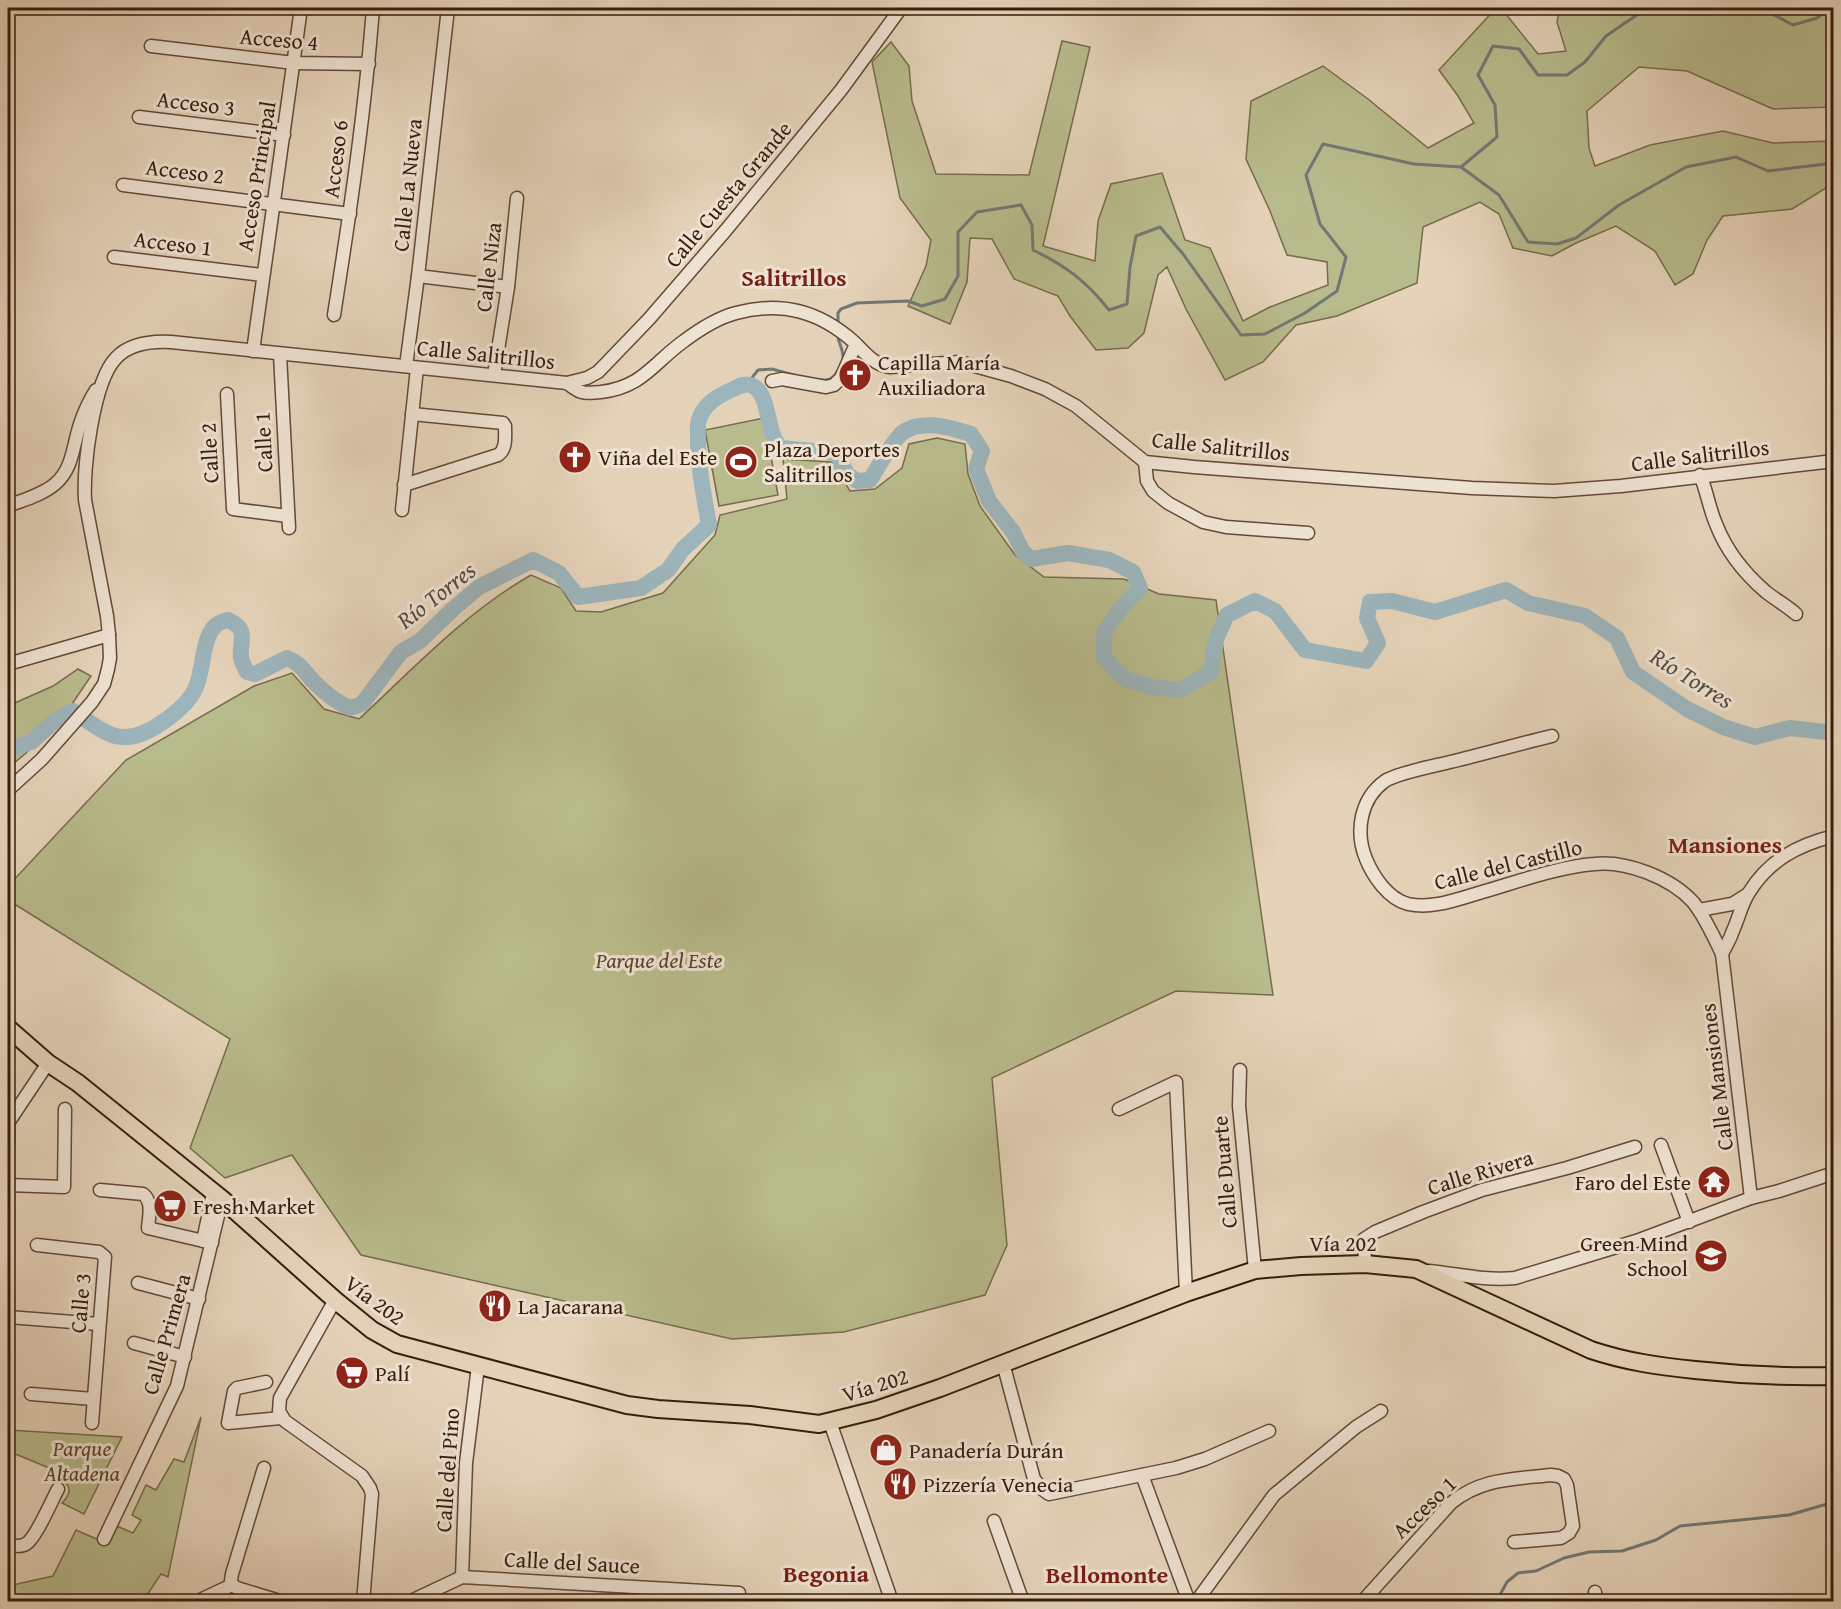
<svg xmlns="http://www.w3.org/2000/svg" width="1841" height="1609" viewBox="0 0 1841 1609" font-family="'Gentium Book Plus',serif">
<style>
.green{fill:#b8bb8c;stroke:#776c4c;stroke-width:1.5}
.lines{fill:none;stroke-linecap:round;stroke-linejoin:round}
.stream{stroke:#737875;stroke-width:3}
.river{stroke:#9cb4bb;stroke-width:16}
.minor-casing{stroke:#624a37;stroke-width:15}
.major-casing{stroke:#361d0c;stroke-width:20}
.minor{stroke:#eee2d2;stroke-width:12}
.major{stroke:#e5d3b9;stroke-width:16}
.labels{text-anchor:middle;dominant-baseline:central;stroke-width:6;stroke-linejoin:round;paint-order:stroke}
.street-label{font-size:22px;fill:#361d0c;stroke:#eee2d2}
.poi-label{font-size:22px;fill:#361d0c;stroke:#eee2d2;text-anchor:start}
.park-label{font-size:22px;font-style:italic;fill:#56442c;stroke:#eee2d2}
.neighbourhood-label{font-size:24px;font-weight:bold;fill:#7a1f14;stroke:#eee2d2}
.water-label{font-size:24px;font-style:italic;fill:#554a41;stroke:#eee2d2}
</style>
<rect width="100%" height="100%" fill="#e5d3b9"/>
<filter id="stains"><feTurbulence type="fractalNoise" baseFrequency=".00333" numOctaves="4"/><feColorMatrix values="0 0 0 0 .2 0 0 0 0 .09 0 0 0 0 .02 0 0 0 .5 -.17"/></filter>
<radialGradient id="worn" r=".72"><stop offset=".6" stop-color="#630" stop-opacity="0"/><stop offset="1" stop-color="#630" stop-opacity=".3"/></radialGradient>
<g class="green">
<polygon points="1496,8 1501,8 1538,54 1566,51 1557,22 1560,8 1833,8 1833,107 1773,109 1687,71 1639,67 1587,111 1589,148 1595,166 1650,145 1723,131 1773,143 1833,141 1833,187 1829,186 1792,209 1723,216 1707,240 1693,274 1675,285 1655,251 1616,226 1576,243 1552,256 1513,248 1499,214 1480,202 1423,227 1417,283 1337,316 1296,325 1263,362 1225,380 1186,309 1167,267 1158,275 1144,333 1128,348 1096,350 1070,316 1058,296 1014,279 992,239 970,238 967,282 950,324 908,306 926,266 931,240 900,198 872,62 891,42 909,66 912,101 936,174 1029,175 1062,41 1090,47 1043,246 1095,261 1098,221 1111,184 1162,173 1185,240 1210,248 1243,321 1270,307 1328,285 1327,262 1287,255 1270,211 1246,159 1251,101 1323,66 1368,99 1428,148 1474,123 1458,96 1439,70"/>
<polygon points="764,418 778,495 719,506 705,430"/>
<path d="M937,438l28,6 3,30 12,32 35,49 29,22 80,2 35,15 57,6 57,395 -97,-4 -184,87 15,167 -22,50 -141,37 -112,7 -371,-84 -69,-100 -67,23 -35,-30 40,-109 -222,-139v-14l118,-126 128,-74 38,-13 32,36 35,10c54,-50 107,-107 172,-144l30,13 15,23 25,1 62,-19 52,-58 5,-20 67,-16 -4,-40 49,3 18,29 25,-2 27,-21 7,-24z"/>
<polygon points="78,669 91,676 70,707 25,754 8,768 8,706 53,686"/>
<polygon points="201,1417 168,1577 161,1574 143,1601 8,1601 8,1586 53,1576 76,1530 108,1544 117,1526 133,1533 141,1520 132,1515 146,1485 156,1490 174,1459 184,1462"/>
<path d="M8,1430l114,7 -38,77 -22,-11c15,-15 4,-21 -9,-29l1,-4 -46,-19z"/>
</g>
<g class="lines">
<g class="stream">
<polyline points="1761,8 1793,25 1817,18 1829,8"/>
<polyline points="1461,167 1497,137 1495,105 1478,75 1493,46 1519,49 1538,75 1567,75 1585,62 1606,36 1647,8"/>
<path d="M838,326v-13l3,-4 16,-6 51,-2 14,5 23,-7 13,-23v-44l19,-20 44,-7 11,20 1,25c33,16 53,31 76,60l18,-6 3,-37 6,-31 24,-9 23,27 58,81 24,-1 40,-21 32,-22 9,-34 -26,-33 -14,-49 17,-31 91,20 47,3 38,28 29,47 29,2 19,-6 43,-33 67,-38 50,-10 32,14 66,-8"/>
<path d="M838,335c0,10 6,13 5,25"/>
<path d="M821,380c9,1 12,-2 17,-9"/>
<polyline points="747,384 758,370 772,369 797,376"/>
<polyline points="1496,1602 1507,1582 1518,1573 1536,1571 1564,1558 1589,1552 1622,1551 1656,1540 1680,1526 1789,1515 1834,1502"/>
</g>
<path class="river" d="M8,750l23,-8 25,-22 17,-9c33,22 48,39 87,13 12,-8 23,-16 31,-28 14,-19 9,-55 24,-70 3,-3 9,-5 13,-6 22,10 11,20 13,38 1,4 4,10 6,14l8,2 32,-16c15,6 17,14 28,25 10,10 22,20 35,25l12,-4 39,-52 19,-11 33,-32 26,-22 54,-27 26,13 19,24 63,-9 27,-18 15,-21 26,-24c-5,-29 -11,-57 -11,-87 0,-5 -1,-13 1,-18 4,-14 15,-22 28,-28 8,-3 17,-11 26,-6 18,10 12,46 28,62l55,5 11,21 10,7 13,-1c6,-10 25,-41 32,-47 20,-15 48,-5 69,1l11,17 -6,18 13,32 24,31 10,20 8,7 37,-6 41,7 24,12 7,16 -20,21 -16,24v25l21,21 27,8 28,3 31,-18 5,-33 11,-24 28,-14 20,10 30,39 61,11 12,-18 -11,-25 3,-16 22,-1 43,11 71,-22 22,13 57,13 32,22 16,34 54,37 36,18 32,10 35,-9 44,5"/>
<g class="minor-casing">
<g id="minor">
<polyline points="151,46 294,63 369,64"/>
<polyline points="139,117 284,135"/>
<polyline points="123,185 350,214"/>
<polyline points="114,257 262,275"/>
<polyline points="418,276 508,287"/>
<path d="M334,315c16,-102 31,-204 39,-307"/>
<polyline points="253,351 301,8"/>
<polyline points="280,354 289,528"/>
<polyline points="406,366 418,276 448,8"/>
<polyline points="494,375 508,287 517,198"/>
<polyline points="772,381 782,379 826,387 834,385 841,378 856,344"/>
<polyline points="567,383 587,378 598,372 649,319 726,230 841,90 901,8"/>
<polyline points="227,394 233,509 288,516"/>
<polyline points="1145,462 1147,481 1153,491 1168,503 1203,522 1226,527 1308,533"/>
<path d="M1700,475c7,16 9,33 16,49 10,26 29,50 50,68 10,8 21,14 30,22"/>
<path d="M404,485l94,-30c9,-6 7,-19 7,-29l-2,-3 -91,-9"/>
<path d="M8,506c15,-6 34,-11 47,-22 18,-15 18,-39 25,-60 4,-12 9,-23 16,-34"/>
<polyline points="402,510 417,368"/>
<polyline points="8,664 109,635"/>
<path d="M1552,736c-34,8 -68,18 -102,26 -16,4 -53,11 -65,19 -25,18 -30,51 -19,78 7,17 22,40 42,45 24,5 47,-4 71,-11 35,-10 78,-26 115,-29 32,-4 77,14 99,38 12,15 21,35 29,52"/>
<path d="M8,790l34,-31 50,-57 12,-18 4,-15 2,-11 -1,-23 -2,-19 -22,-116c-2,-32 8,-118 31,-142 14,-15 36,-17 55,-16l396,41c4,3 10,8 15,9 5,2 13,0 19,0 42,-5 52,-29 83,-51 16,-12 33,-23 52,-28 46,-12 83,-2 118,29 11,11 20,23 36,25l70,-5 51,14 34,13 31,17 69,56 49,5 278,21 82,3 67,-5 213,-25"/>
<polyline points="1699,910 1732,904 1748,894"/>
<polyline points="1240,1070 1239,1106 1255,1270"/>
<polyline points="1119,1109 1176,1082 1186,1293"/>
<polyline points="8,1144 8,1123 48,1063"/>
<polyline points="1661,1145 1689,1222"/>
<polyline points="8,1185 64,1187 65,1109"/>
<path d="M100,1190l43,4c10,8 6,22 5,34l64,15"/>
<path d="M1751,1198l-29,-244c3,-7 8,-14 10,-21 6,-13 9,-27 16,-39 20,-33 49,-49 86,-58"/>
<polyline points="203,1241 213,1193"/>
<polyline points="37,1245 99,1252 105,1257 92,1423"/>
<polyline points="1365,1264 1364,1239 1375,1232 1423,1212 1482,1190 1567,1168 1635,1147"/>
<path d="M1429,1271c29,3 56,10 86,7l121,-37 115,-43 28,-7 55,-18"/>
<polyline points="138,1283 199,1299"/>
<polyline points="335,1300 280,1398 279,1411 285,1421 362,1476 370,1488 372,1494 363,1602"/>
<polyline points="8,1317 99,1324"/>
<polyline points="134,1343 185,1357"/>
<polyline points="1003,1363 1034,1479 1042,1489 1049,1494 1176,1468 1205,1459 1269,1431"/>
<polyline points="266,1382 237,1388 234,1391 228,1423 281,1418"/>
<polyline points="31,1394 93,1399"/>
<polyline points="830,1422 892,1602"/>
<polyline points="1142,1475 1189,1602"/>
<polyline points="994,1521 1023,1602"/>
<polyline points="104,1539 177,1386 222,1199"/>
<path d="M8,1544c5,2 13,3 18,0 10,-6 26,-44 32,-55"/>
<polyline points="462,1577 466,1463 478,1366"/>
<polyline points="232,1585 231,1581 232,1574 264,1468"/>
<polyline points="232,1585 237,1588 283,1602"/>
<polyline points="1595,1592 1596,1602"/>
<polyline points="196,1602 232,1585"/>
<polyline points="409,1602 462,1577 739,1593"/>
<polyline points="1196,1602 1274,1495 1356,1427 1381,1411"/>
<path d="M1362,1602l89,-99c30,-25 64,-24 100,-28l7,1 6,3 3,6 6,41 -4,7 -8,5 -47,4"/>
</g>
</g>
<g class="major-casing">
<path id="major" d="M8,1028l40,35 30,20 144,116 113,101 37,30 25,14 230,61 31,4 92,6 69,9 57,-14 64,-22 246,-95 69,-23 46,-4 64,-2 51,5 175,81c36,12 67,16 104,20 46,5 92,7 139,6"/>
</g>
<use href="#minor" class="minor"/>
<use href="#major" class="major"/>
</g>
<defs>
<g id="church-disc" transform="scale(1.725)"><circle r="9.5" fill="#8f2418" stroke="#eee2d2"/><path d="M-1.2-6h2.4v3.5h3.3v2.4h-3.3V6h-2.4V-.1h-3.3v-2.4h3.3Z" fill="#fff"/></g>
<g id="stadium-disc" transform="scale(1.725)"><circle r="9.5" fill="#8f2418" stroke="#eee2d2"/><path d="M0-5a6.5 5 0 1 0 0 10a6.5 5 0 1 0 0-10ZM-3.5-1.8h7v3.6h-7Z" fill="#fff"/></g>
<g id="temple-disc" transform="scale(1.725)"><circle r="9.5" fill="#8f2418" stroke="#eee2d2"/><path d="M0-6L5-2H3V0L6.5 2.5H4V6H1.5V3h-3V6H-4V2.5H-6.5L-3 0V-2H-5Z" fill="#fff"/></g>
<g id="supermarket-disc" transform="scale(1.725)"><circle r="9.5" fill="#8f2418" stroke="#eee2d2"/><path d="M-6-5.5h2.5l.6 2H6L4.5 2H-2.5L-4.4-4H-6ZM-1.5 3.2a1.3 1.3 0 1 0 .1 0ZM3 3.2a1.3 1.3 0 1 0 .1 0Z" fill="#fff"/></g>
<g id="school-disc" transform="scale(1.725)"><circle r="9.5" fill="#8f2418" stroke="#eee2d2"/><path d="M0-5L7-2L0 1L-7-2ZM-4 1L0 2.5L4 1V4Q0 6-4 4Z" fill="#fff"/></g>
<g id="restaurant-disc" transform="scale(1.725)"><circle r="9.5" fill="#8f2418" stroke="#eee2d2"/><path d="M-5-6h1v4h1v-4h1v4h1v-4h1v5L-1.5 .5V6h-2V.5L-5-1ZM5-6V6H3V1.5H1.5Q1.5-4 5-6Z" fill="#fff"/></g>
<g id="shop-disc" transform="scale(1.725)"><circle r="9.5" fill="#8f2418" stroke="#eee2d2"/><path d="M-5-2.5h2.3a2.7 3.5 0 0 1 5.4 0H5L5.5 6h-11ZM-1.5-2.5h3a1.5 2.3 0 0 0-3 0Z" fill="#fff"/></g>
</defs>
<g fill-rule="evenodd">
<use href="#church-disc" x="855" y="375"/>
<use href="#church-disc" x="575" y="457"/>
<use href="#stadium-disc" x="741" y="462"/>
<use href="#temple-disc" x="1714" y="1182"/>
<use href="#supermarket-disc" x="170" y="1206"/>
<use href="#school-disc" x="1711" y="1256"/>
<use href="#restaurant-disc" x="495" y="1306"/>
<use href="#supermarket-disc" x="352" y="1373"/>
<use href="#shop-disc" x="886" y="1450"/>
<use href="#restaurant-disc" x="900" y="1484"/>
</g>
<g class="labels">
<g class="street-label">
<text transform="translate(279 39) rotate(5)">Acceso 4</text>
<text transform="translate(196 103) rotate(7)">Acceso 3</text>
<text transform="translate(335 159) rotate(-83)">Acceso 6</text>
<text transform="translate(185 171) rotate(7)">Acceso 2</text>
<text transform="translate(256 176) rotate(-81)">Acceso Principal</text>
<text transform="translate(407 185) rotate(-84)">Calle La Nueva</text>
<text transform="translate(728 194) rotate(-50)">Calle Cuesta Grande</text>
<text transform="translate(173 243) rotate(7)">Acceso 1</text>
<text transform="translate(488 267) rotate(-83)">Calle Niza</text>
<text transform="translate(486 354) rotate(6)">Calle Salitrillos</text>
<text transform="translate(263 442) rotate(-93)">Calle 1</text>
<text transform="translate(1221 446) rotate(6)">Calle Salitrillos</text>
<text transform="translate(209 453) rotate(-93)">Calle 2</text>
<text transform="translate(1700 455) rotate(-7)">Calle Salitrillos</text>
<text transform="translate(1508 864) rotate(-14)">Calle del Castillo</text>
<text transform="translate(1716 1077) rotate(-97)">Calle Mansiones</text>
<text transform="translate(1224 1172) rotate(-95)">Calle Duarte</text>
<text transform="translate(1480 1172) rotate(-17)">Calle Rivera</text>
<text x="1343" y="1243">Vía 202</text>
<text transform="translate(375 1300) rotate(36)">Vía 202</text>
<text transform="translate(80 1303) rotate(-85)">Calle 3</text>
<text transform="translate(166 1334) rotate(-74)">Calle Primera</text>
<text transform="translate(875 1385) rotate(-17)">Vía 202</text>
<text transform="translate(447 1470) rotate(-86)">Calle del Pino</text>
<text transform="translate(1424 1507) rotate(-44)">Acceso 1</text>
<text transform="translate(572 1562) rotate(3)">Calle del Sauce</text>
</g>
<g class="poi-label">
<text x="878" y="362">Capilla María<tspan x="878" dy="25">Auxiliadora</tspan></text>
<text x="764" y="449">Plaza Deportes<tspan x="764" dy="25">Salitrillos</tspan></text>
<text x="598" y="457">Viña del Este</text>
<text x="1691" y="1182" text-anchor="end">Faro del Este</text>
<text x="193" y="1206">Fresh Market</text>
<text x="1688" y="1243" text-anchor="end">Green Mind<tspan x="1688" dy="25">School</tspan></text>
<text x="518" y="1306">La Jacarana</text>
<text x="375" y="1373">Palí</text>
<text x="909" y="1450">Panadería Durán</text>
<text x="923" y="1484">Pizzería Venecia</text>
</g>
<g class="park-label">
<text x="659" y="960">Parque del Este</text>
<text x="82" y="1448">Parque<tspan x="82" dy="25">Altadena</tspan></text>
</g>
<g class="neighbourhood-label">
<text x="794" y="277">Salitrillos</text>
<text x="1725" y="844">Mansiones</text>
<text x="826" y="1573">Begonia</text>
<text x="1107" y="1574">Bellomonte</text>
</g>
<g class="water-label">
<text transform="translate(436 595) rotate(-38)">Río Torres</text>
<text transform="translate(1692 678) rotate(32)">Río Torres</text>
</g>
</g>
<rect width="1841" height="1609" fill="none" stroke="#e5d3b9" stroke-width="30"/>
<rect x="9" y="9" width="1823" height="1591" fill="none" stroke="#361d0c" stroke-width="3"/>
<rect x="15" y="15" width="1811" height="1579" fill="none" stroke="#361d0c" stroke-width="1.5"/>
<rect width="100%" height="100%" filter="url(#stains)"/>
<rect width="100%" height="100%" fill="url(#worn)"/>
</svg>
